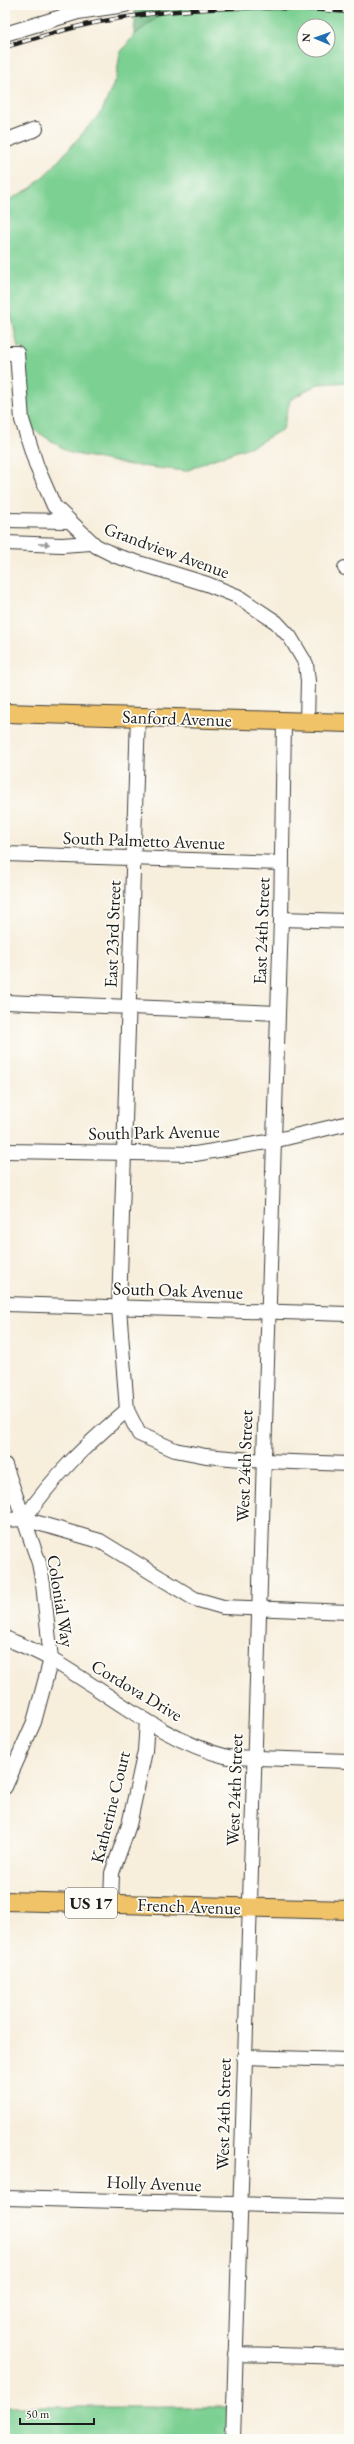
<svg xmlns="http://www.w3.org/2000/svg" width="354" height="2444" viewBox="0 0 354 2444" font-family="'EB Garamond',serif">
<style>
.green{fill:#7cd092;stroke:#4c7657;fill-rule:evenodd}
.forest{fill:#65b27c;stroke:#40674c}
.lines{fill:none;stroke-linecap:round;stroke-linejoin:round}
.minor-casing{stroke:#3d3c39;stroke-width:16}
.major-casing{stroke:#3d3c39;stroke-width:20}
.minor{stroke:#fff;stroke-width:14}
.major{stroke:#f0c369;stroke-width:18}
.rail-casing{stroke:#1c1c1c;stroke-width:4.5}
.rail{stroke:#fdfcf7;stroke-width:3;stroke-dasharray:9;stroke-linecap:butt}
.oneway{fill:#999}
.labels{text-anchor:middle;dominant-baseline:central;stroke-width:3.5;stroke-linejoin:round;paint-order:stroke}
.shield{fill:#fdfcf7;stroke:#605f5e;stroke-width:1}
.shield-label{font-size:17px;font-weight:bold;fill:#1c1c1c}
.street-label{font-size:18px;fill:#1c1c1c;stroke:#fdfcf7}
</style>
<rect width="100%" height="100%" fill="#fdfcf7"/>
<filter id="ink" filterUnits="userSpaceOnUse"><feTurbulence type="fractalNoise" baseFrequency=".025" numOctaves="2"/><feDisplacementMap in="SourceGraphic" scale="8" xChannelSelector="R" yChannelSelector="G"/><feConvolveMatrix kernelMatrix="1 2 1 2 8 2 1 2 1" color-interpolation-filters="sRGB"/></filter>
<filter id="wash" filterUnits="userSpaceOnUse"><feTurbulence type="fractalNoise" baseFrequency=".012" numOctaves="4" result="noise"/><feDisplacementMap in="SourceGraphic" scale="16" xChannelSelector="R" yChannelSelector="G"/><feGaussianBlur stdDeviation="0.9" result="paint"/><feColorMatrix in="noise" values="0 0 0 0 0 0 0 0 0 0 0 0 0 0 0 0 0 1.4 0 .05"/><feComposite in="paint" operator="in"/></filter>
<g filter="url(#wash)">
<rect width="100%" height="100%" fill="#f7eedc"/>
<g class="green">
<path d="M174,5h154l21,8v369l-31,2 -28,16 -7,29 -28,16 -44,15 -25,11 -56,-6 -60,-12 -37,-24 -6,-22 -4,-59h-5l-6,-30 -7,-9v-107l26,-14 23,-22 48,-55 14,-33 4,-25 14,-18zM304,26h24v24h-24z"/>
<polygon points="5,2407 229,2407 228,2439 5,2439"/>
</g>
<polygon class="forest" points="139,5 174,5 134,35 135,8 140,8"/>
</g>
<g filter="url(#ink)">
<g class="lines">
<g class="minor-casing">
<g id="minor">
<polyline points="5,34 78,12 125,5"/>
<polyline points="5,141 36,129"/>
<polyline points="5,353 17,353 22,420 37,467 54,506 96,546 116,556 207,584 237,596 276,622 290,637 306,664 308,681 307,722"/>
<polyline points="5,520 68,521"/>
<polyline points="5,543 62,545 91,543"/>
<polyline points="345,568 349,568"/>
<polyline points="138,716 119,1308 127,1410 139,1434 175,1450 206,1456 264,1461 349,1464"/>
<polyline points="5,854 282,863"/>
<polyline points="281,919 349,921"/>
<polyline points="5,1002 277,1013"/>
<polyline points="5,1151 195,1154 273,1141 349,1123"/>
<polyline points="5,1304 349,1314"/>
<polyline points="5,1465 39,1563 43,1584 51,1659 34,1722 5,1787"/>
<path d="M24,1519c32,-46 61,-73 103,-109"/>
<polyline points="5,1520 24,1519 100,1541 195,1599 223,1607 349,1612"/>
<path d="M5,1638c16,7 32,13 47,22 57,33 111,81 176,97l121,4"/>
<polyline points="111,1903 112,1873 129,1825 145,1751 147,1721"/>
<polyline points="244,2057 349,2060"/>
<polyline points="5,2198 349,2207"/>
<polyline points="235,2354 349,2357"/>
<polyline points="233,2439 281,919 284,721"/>
</g>
</g>
<g class="major-casing">
<g id="major">
<polyline points="5,713 349,723"/>
<polyline points="5,1901 349,1910"/>
</g>
</g>
<use href="#minor" class="minor"/>
<use href="#major" class="major"/>
<g class="rail-casing">
<path id="rail" d="M5,47c31,-9 62,-19 94,-25 81,-16 168,-17 250,-10"/>
</g>
<use href="#rail" class="rail"/>
</g>
<defs><path id="oneway-solid" d="M-6-.8H1V-3.2L6.5 0L1 3.2V.8H-6Z"/></defs>
<use class="oneway" href="#oneway-solid" transform="translate(44 544) rotate(2)"/>
</g>
<g class="labels">
<rect class="shield" x="65" y="1888" width="52" height="30" rx="3"/>
<g class="shield-label">
<text x="91" y="1903">US 17</text>
</g>
<g class="street-label">
<text transform="translate(167 550) rotate(20)">Grandview Avenue</text>
<text transform="translate(177 718) rotate(2)">Sanford Avenue</text>
<text transform="translate(144 840) rotate(2)">South Palmetto Avenue</text>
<text transform="translate(261 931) rotate(-88)">East 24th Street</text>
<text transform="translate(112 934) rotate(-88)">East 23rd Street</text>
<text transform="translate(154 1132) rotate(-1)">South Park Avenue</text>
<text transform="translate(178 1290) rotate(2)">South Oak Avenue</text>
<text transform="translate(244 1466) rotate(-88)">West 24th Street</text>
<text transform="translate(61 1601) rotate(81)">Colonial Way</text>
<text transform="translate(137 1690) rotate(31)">Cordova Drive</text>
<text transform="translate(234 1790) rotate(-88)">West 24th Street</text>
<text transform="translate(110 1807) rotate(-76)">Katherine Court</text>
<text transform="translate(189 1906) rotate(2)">French Avenue</text>
<text transform="translate(223 2114) rotate(-89)">West 24th Street</text>
<text transform="translate(154 2183) rotate(2)">Holly Avenue</text>
</g>
</g>
<rect width="354" height="2444" fill="none" stroke="#fdfcf7" stroke-width="20"/>
<g transform="translate(316 38) rotate(272)"><circle r="19" fill="#fdfcf7" stroke="#a3a29f"/>
<path d="M0-3L7 15L0 10L-7 15Z" fill="#1f6fb2"/>
<text y="-6" font-size="11" font-weight="bold" text-anchor="middle" fill="#1c1c1c">N</text>
</g>
<path d="M20 2418v6h74v-6" fill="none" stroke="#1c1c1c" stroke-width="2"/>
<text x="26" y="2418" font-size="12" fill="#1c1c1c" stroke="#fdfcf7" stroke-width="3" paint-order="stroke">50 m</text>
</svg>
